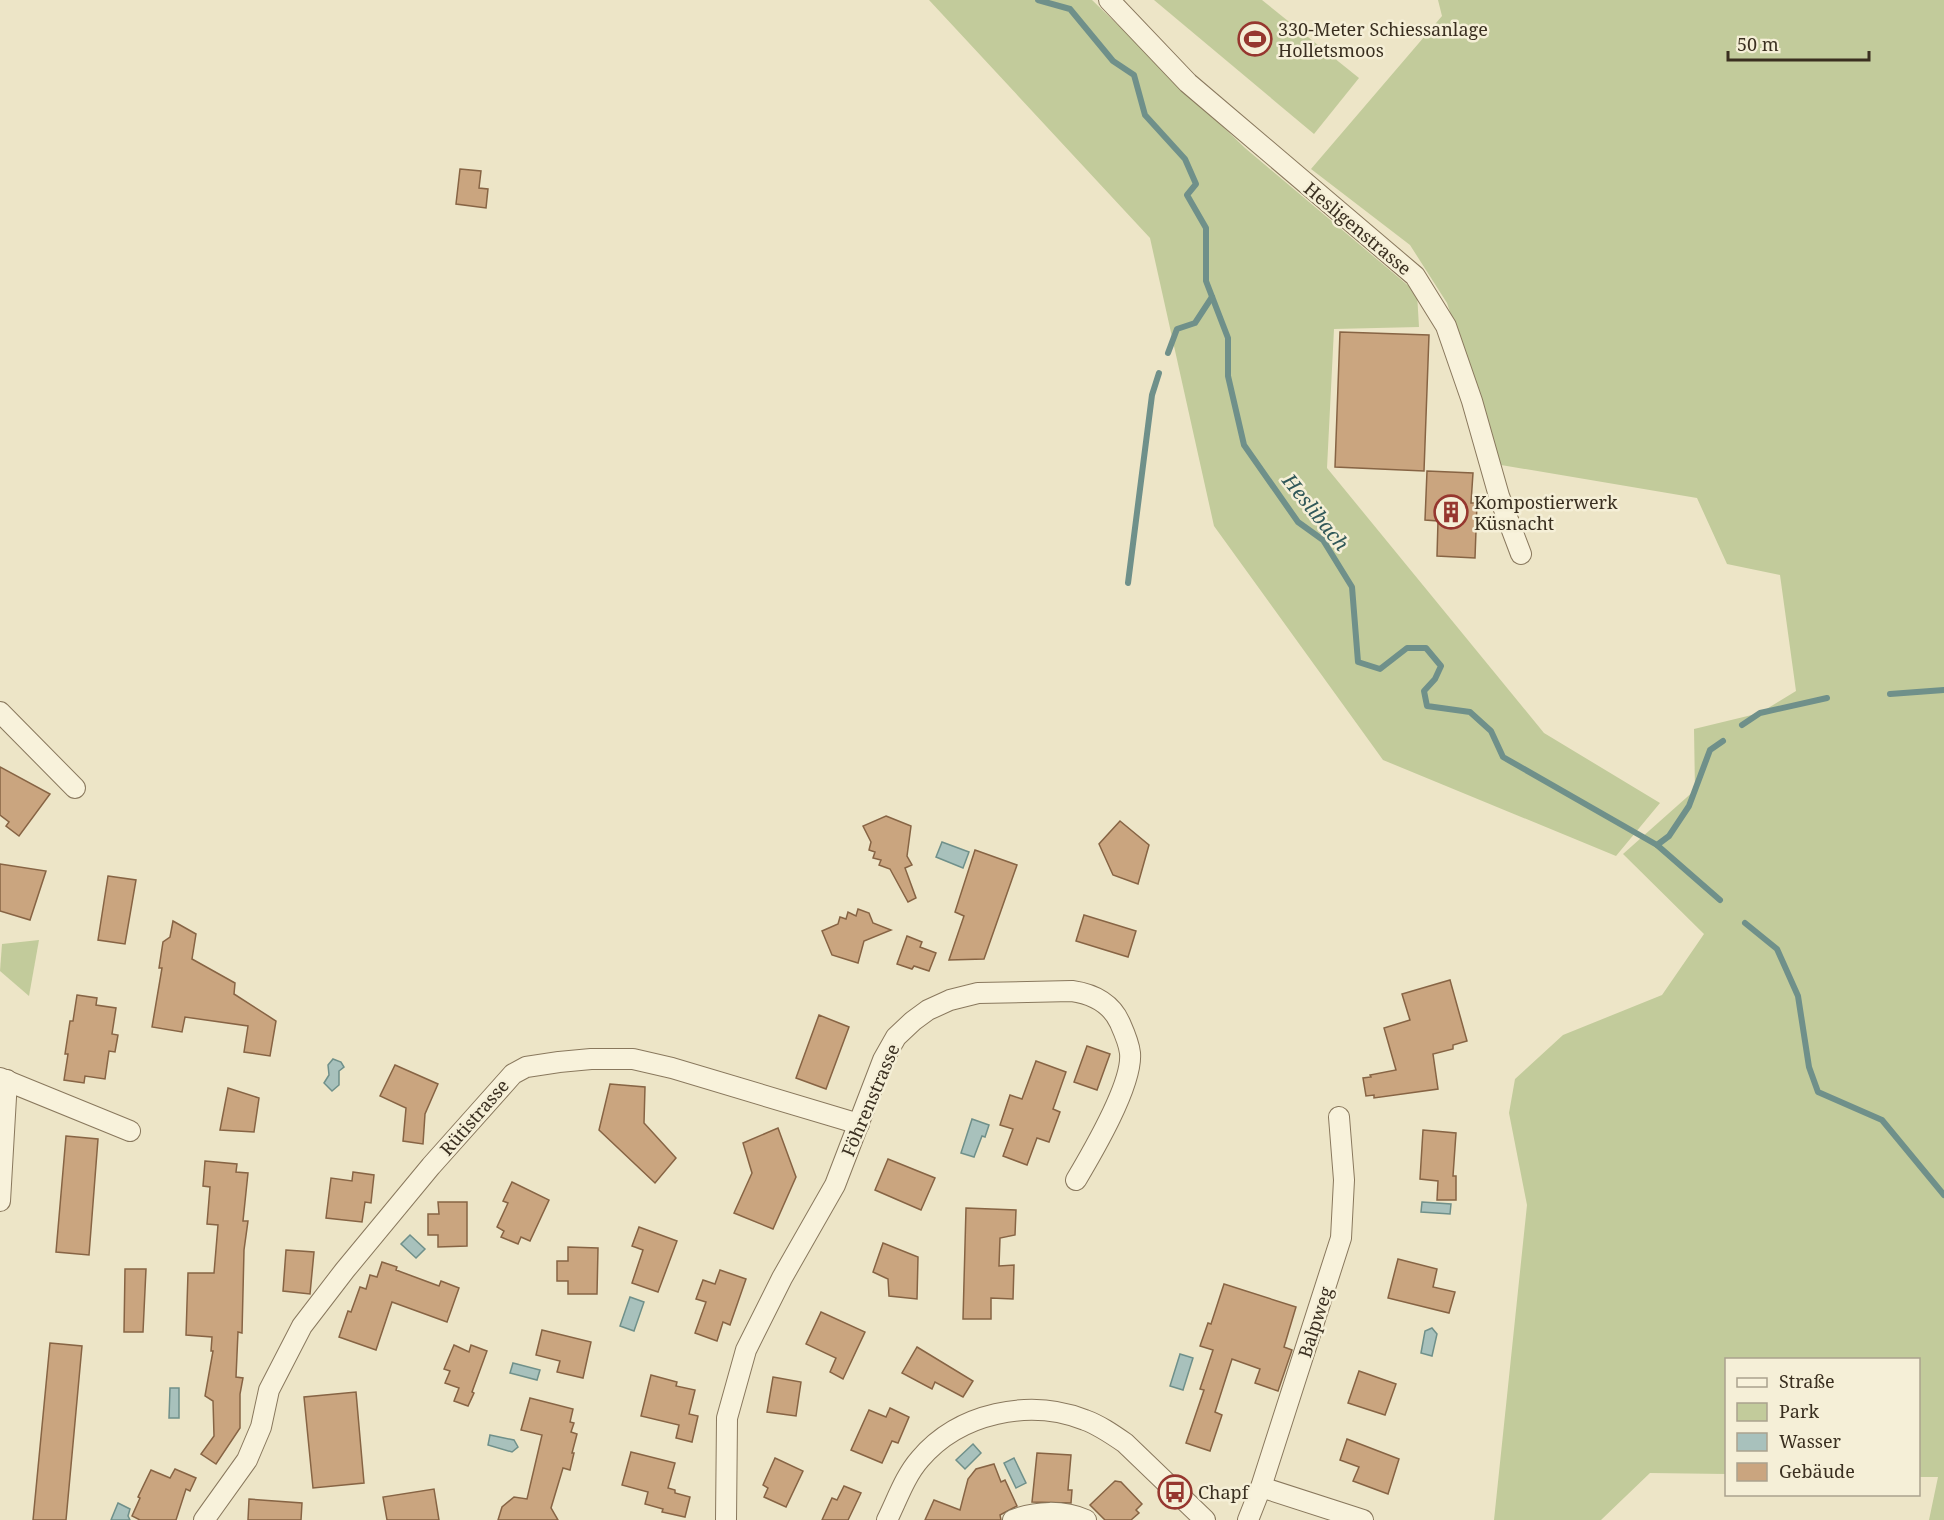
<svg xmlns="http://www.w3.org/2000/svg" width="1944" height="1520" viewBox="0 0 1944 1520" font-family="'Noto Serif',serif">
<style>
.green{fill:#c2cb9b}
.water{fill:#a8c1bc;stroke:#6f908a;stroke-width:1.5}
.lines{fill:none;stroke-linecap:round;stroke-linejoin:round}
.stream{stroke:#6f908a;stroke-width:6}
.building{fill:#caa57f;stroke:#876444;stroke-width:1.5}
.minor-casing{stroke:#89785d;stroke-width:22}
.minor{stroke:#f8f2db;stroke-width:20}
.labels{text-anchor:middle;dominant-baseline:central;stroke-width:5;stroke-linejoin:round;paint-order:stroke}
.poi-label{font-size:18px;fill:#3a2f20;stroke:#f5efd7;text-anchor:start}
.street-label{font-size:18px;fill:#3a2f20;stroke:#f5efd7}
.water-label{font-size:20px;font-style:italic;fill:#305859;stroke:#f5efd7}
</style>
<rect width="100%" height="100%" fill="#ede5c7"/>
<g class="green">
<polygon points="929,0 1092,0 1245,148 1417,293 1419,327 1334,329 1327,468 1544,733 1660,803 1616,856 1383,760 1214,526 1150,238"/>
<polygon points="1154,0 1262,0 1359,78 1314,134"/>
<polygon points="1438,0 1944,0 1944,1520 1929,1520 1938,1477 1919,1477 1918,1360 1726,1360 1726,1474 1650,1473 1601,1520 1494,1520 1527,1205 1509,1113 1515,1079 1563,1035 1662,995 1704,934 1623,854 1695,790 1694,729 1760,713 1796,691 1780,575 1727,564 1697,498 1501,465 1447,303 1410,245 1311,169 1442,16"/>
<polygon points="39,940 29,996 0,971 2,944"/>
</g>
<g class="water">
<polygon points="942,842 969,852 963,868 936,857"/>
<polygon points="333,1059 341,1062 344,1067 339,1071 339,1085 332,1091 324,1083 329,1075 328,1065"/>
<polygon points="972,1119 989,1125 985,1137 982,1136 974,1157 961,1153"/>
<polygon points="1422,1202 1451,1204 1450,1214 1421,1212"/>
<polygon points="410,1235 425,1249 416,1258 401,1244"/>
<polygon points="630,1297 644,1302 634,1331 620,1326"/>
<polygon points="1432,1328 1437,1334 1432,1356 1421,1353 1425,1331"/>
<polygon points="1180,1354 1193,1358 1183,1390 1170,1386"/>
<polygon points="513,1363 540,1370 537,1380 510,1373"/>
<polygon points="170,1388 179,1388 179,1418 169,1418"/>
<polygon points="490,1435 514,1440 518,1447 512,1452 488,1445"/>
<polygon points="973,1444 981,1453 965,1469 956,1460"/>
<polygon points="1014,1458 1026,1483 1016,1488 1004,1463"/>
<polygon points="118,1503 130,1509 128,1516 130,1520 111,1520"/>
</g>
<g class="lines">
<g class="stream">
<polyline points="1038,0 1070,9 1113,61 1134,75 1145,115 1185,159 1196,184 1187,195 1206,228 1206,281 1228,338 1228,376 1244,445 1298,522 1323,540 1352,587 1358,662 1380,669 1407,648 1426,648 1441,666 1435,679 1424,691 1427,706 1470,712 1491,731 1503,757 1657,845 1720,900"/>
<polyline points="1168,353 1177,329 1195,323 1212,297"/>
<polyline points="1128,583 1152,395 1159,373"/>
<polyline points="1890,694 1944,690"/>
<polyline points="1742,725 1760,713 1827,698"/>
<polyline points="1657,845 1669,836 1689,806 1710,750 1723,741"/>
<polyline points="1745,923 1777,949 1798,996 1809,1067 1818,1092 1882,1120 1944,1195"/>
</g>
</g>
<g class="building">
<polygon points="460,169 481,171 479,188 488,189 486,208 456,204"/>
<polygon points="1340,332 1429,335 1424,471 1335,467"/>
<polygon points="1427,471 1473,473 1471,503 1477,503 1475,558 1437,556 1438,521 1425,520"/>
<polygon points="0,767 50,794 19,836 6,826 9,822 0,815"/>
<polygon points="886,816 911,826 907,856 912,865 905,868 916,898 908,902 890,869 879,865 881,860 873,858 875,852 869,850 871,842 863,826"/>
<polygon points="1120,821 1149,845 1138,884 1113,875 1099,844"/>
<polygon points="975,850 1017,865 984,959 949,960 964,916 955,912"/>
<polygon points="0,864 46,871 30,920 0,911"/>
<polygon points="108,876 136,880 125,944 98,940"/>
<polygon points="858,909 869,913 873,923 891,930 864,941 858,963 832,955 822,931 838,924 840,917 846,919 848,912 856,916"/>
<polygon points="1084,915 1136,931 1128,957 1076,941"/>
<polygon points="173,921 196,934 192,959 235,983 234,994 276,1021 270,1056 244,1052 248,1026 185,1017 182,1032 152,1027 162,968 159,968 163,942 170,937"/>
<polygon points="907,936 922,942 920,947 936,953 929,971 914,966 912,969 897,964"/>
<polygon points="1450,980 1467,1041 1453,1045 1453,1049 1433,1054 1438,1089 1374,1098 1374,1095 1366,1096 1363,1078 1371,1077 1370,1075 1396,1070 1384,1028 1410,1020 1402,994"/>
<polygon points="77,995 97,998 96,1005 116,1008 112,1034 118,1035 115,1052 109,1051 105,1079 85,1076 84,1083 64,1080 68,1054 65,1054 70,1021 73,1021"/>
<polygon points="819,1015 849,1027 826,1089 796,1078"/>
<polygon points="1087,1046 1110,1054 1097,1090 1074,1082"/>
<polygon points="1036,1061 1066,1072 1053,1109 1060,1112 1049,1142 1037,1138 1027,1165 1003,1156 1013,1129 1000,1125 1010,1095 1022,1099"/>
<polygon points="395,1065 438,1084 425,1114 423,1144 403,1141 406,1108 380,1096"/>
<polygon points="610,1084 645,1087 644,1123 676,1158 655,1183 599,1130"/>
<polygon points="228,1088 259,1098 254,1132 220,1130"/>
<polygon points="778,1128 796,1177 773,1229 734,1213 752,1173 743,1143"/>
<polygon points="1423,1130 1456,1133 1453,1176 1456,1176 1456,1200 1437,1200 1438,1181 1420,1179"/>
<polygon points="66,1136 98,1139 89,1255 56,1252"/>
<polygon points="888,1159 935,1178 921,1210 875,1190"/>
<polygon points="205,1161 237,1164 236,1172 248,1173 243,1221 248,1221 244,1250 242,1333 238,1332 236,1377 243,1378 240,1394 240,1428 216,1464 201,1454 214,1436 213,1401 205,1396 213,1351 211,1351 212,1337 186,1335 188,1273 214,1273 218,1225 207,1224 210,1187 203,1186"/>
<polygon points="353,1172 374,1175 371,1203 365,1202 362,1222 326,1218 331,1178 352,1181"/>
<polygon points="512,1182 549,1200 530,1241 521,1237 518,1244 501,1237 504,1231 497,1227 508,1203 503,1201"/>
<polygon points="438,1202 467,1202 467,1246 438,1247 438,1235 428,1235 428,1214 439,1214"/>
<polygon points="966,1208 1016,1210 1015,1235 1000,1238 999,1266 1014,1265 1013,1299 991,1298 991,1319 963,1319"/>
<polygon points="639,1227 677,1241 658,1292 632,1283 643,1250 632,1246"/>
<polygon points="883,1243 918,1257 917,1299 889,1296 888,1279 873,1272"/>
<polygon points="568,1247 598,1248 597,1294 568,1294 568,1281 557,1281 557,1261 568,1261"/>
<polygon points="286,1250 314,1252 310,1294 283,1291"/>
<polygon points="1398,1259 1437,1269 1433,1287 1455,1292 1449,1313 1388,1298"/>
<polygon points="382,1262 397,1267 396,1270 439,1286 441,1281 459,1288 447,1322 392,1302 376,1350 339,1337 348,1311 351,1312 360,1287 366,1289 370,1275 377,1277"/>
<polygon points="125,1269 146,1269 143,1332 124,1332"/>
<polygon points="720,1270 746,1279 730,1325 723,1322 717,1341 695,1333 706,1302 696,1299 703,1280 715,1284"/>
<polygon points="1224,1284 1296,1307 1284,1347 1292,1350 1278,1391 1255,1383 1260,1369 1232,1359 1215,1412 1222,1415 1210,1451 1186,1443 1204,1390 1200,1389 1213,1350 1200,1346 1208,1323 1211,1324"/>
<polygon points="821,1312 865,1332 843,1379 830,1372 836,1358 806,1344"/>
<polygon points="542,1330 591,1342 583,1378 557,1372 560,1361 536,1355"/>
<polygon points="50,1343 82,1346 66,1520 33,1520"/>
<polygon points="454,1345 469,1352 471,1345 487,1351 472,1392 474,1393 468,1406 454,1401 459,1388 445,1383 450,1371 444,1369"/>
<polygon points="917,1347 973,1381 963,1397 935,1382 932,1389 902,1373"/>
<polygon points="1359,1371 1396,1384 1385,1415 1348,1403"/>
<polygon points="651,1375 677,1382 676,1386 695,1390 689,1414 698,1416 692,1442 676,1438 679,1425 641,1416"/>
<polygon points="773,1377 801,1382 796,1416 767,1412"/>
<polygon points="356,1392 364,1483 313,1488 304,1397"/>
<polygon points="530,1398 573,1409 570,1422 574,1423 571,1432 577,1434 572,1453 574,1453 570,1470 563,1468 551,1508 558,1520 498,1520 502,1507 514,1497 527,1499 542,1435 521,1430"/>
<polygon points="890,1408 909,1417 898,1443 892,1441 882,1463 851,1450 869,1410 886,1417"/>
<polygon points="1347,1439 1399,1459 1388,1494 1353,1481 1359,1467 1340,1460"/>
<polygon points="631,1452 675,1463 668,1488 675,1490 675,1493 690,1497 685,1517 662,1512 663,1509 645,1504 648,1492 622,1485"/>
<polygon points="1037,1453 1071,1455 1068,1490 1072,1490 1071,1503 1032,1502"/>
<polygon points="775,1458 803,1471 786,1507 764,1497 768,1488 763,1485"/>
<polygon points="994,1464 1001,1482 1005,1480 1017,1506 1000,1515 1001,1520 925,1520 934,1500 960,1510 968,1479 976,1469"/>
<polygon points="175,1469 196,1478 190,1491 186,1489 176,1520 140,1520 132,1516 140,1498 138,1497 151,1470 170,1478"/>
<polygon points="1115,1481 1121,1482 1142,1504 1136,1510 1139,1513 1131,1520 1105,1520 1090,1505"/>
<polygon points="844,1486 861,1493 848,1520 822,1520 832,1498 837,1500"/>
<polygon points="434,1489 439,1520 387,1520 383,1497"/>
<polygon points="249,1499 302,1503 301,1520 248,1520"/>
</g>
<g class="lines">
<g class="minor-casing">
<g id="minor">
<polyline points="1109,0 1188,83 1415,276 1446,326 1472,401 1499,496 1521,554"/>
<polyline points="0,712 75,788"/>
<polyline points="0,1078 130,1131"/>
<polyline points="0,1201 7,1080"/>
<polyline points="1261,1487 1363,1520"/>
<polyline points="204,1520 247,1460 261,1427 269,1390 302,1326 345,1270 431,1166 513,1074 526,1067 559,1062 591,1059 633,1059 672,1068 859,1124"/>
<path d="M726,1520l1,-102 19,-68 36,-72 53,-93 48,-125 13,-23 17,-16 15,-11 22,-10 28,-7 94,-2c21,3 39,12 48,32 4,9 9,20 10,30 3,31 -38,100 -54,127"/>
<path d="M887,1520c10,-20 18,-44 33,-61 39,-46 109,-61 165,-39 14,5 27,14 40,23l80,77"/>
<path d="M1013,1520c23,-9 50,-10 73,0"/>
<polyline points="1248,1520 1261,1487 1341,1238 1344,1180 1339,1117"/>
</g>
</g>
<use href="#minor" class="minor"/>
</g>
<defs>
<g id="stadium-ring" transform="scale(1.725)"><circle r="9.5" fill="#f5efd7" stroke="#96372f" stroke-width="1.5"/><path d="M0-5a6.5 5 0 1 0 0 10a6.5 5 0 1 0 0-10ZM-3.5-1.8h7v3.6h-7Z" fill="#96372f"/></g>
<g id="building-ring" transform="scale(1.725)"><circle r="9.5" fill="#f5efd7" stroke="#96372f" stroke-width="1.5"/><path d="M-4-6H4V6H1V3H-1V6H-4ZM-2.5-4.3h1.7v1.8h-1.7ZM.8-4.3h1.7v1.8H.8ZM-2.5-1h1.7V.8h-1.7ZM.8-1h1.7V.8H.8Z" fill="#96372f"/></g>
<g id="bus-ring" transform="scale(1.725)"><circle r="9.5" fill="#f5efd7" stroke="#96372f" stroke-width="1.5"/><path d="M-5-6H5V4H4V6H2V4H-2V6H-4V4H-5ZM-3.5-4V0h7V-4ZM-3.5 1.2v1.5H-2V1.2ZM2 1.2v1.5H3.5V1.2Z" fill="#96372f"/></g>
</defs>
<g fill-rule="evenodd">
<use href="#stadium-ring" x="1255" y="39"/>
<use href="#building-ring" x="1451" y="512"/>
<use href="#bus-ring" x="1175" y="1492"/>
</g>
<g class="labels">
<g class="poi-label">
<text x="1278" y="29">330-Meter Schiessanlage<tspan x="1278" dy="21">Holletsmoos</tspan></text>
<text x="1474" y="502">Kompostierwerk<tspan x="1474" dy="21">Küsnacht</tspan></text>
<text x="1198" y="1492">Chapf</text>
</g>
<g class="street-label">
<text transform="translate(1358 228) rotate(40)">Hesligenstrasse</text>
<text transform="translate(870 1100) rotate(-67)">Föhrenstrasse</text>
<text transform="translate(474 1117) rotate(-49)">Rütistrasse</text>
<text transform="translate(1315 1322) rotate(-72)">Balpweg</text>
</g>
<g class="water-label">
<text transform="translate(1316 512) rotate(51)">Heslibach</text>
</g>
</g>
<rect x="1725" y="1358" width="195" height="138" fill="#f5efd7" stroke="#aaa28e" stroke-width="1.5"/>
<rect x="1737" y="1378" width="30" height="9" fill="#f8f2db" stroke="#aaa28e" stroke-width="1.5"/>
<text x="1779" y="1388" font-size="18" fill="#3a2f20">Straße</text>
<rect x="1737" y="1403" width="30" height="18" fill="#c2cb9b" stroke="#aaa28e" stroke-width="1.5"/>
<text x="1779" y="1418" font-size="18" fill="#3a2f20">Park</text>
<rect x="1737" y="1433" width="30" height="18" fill="#a8c1bc" stroke="#aaa28e" stroke-width="1.5"/>
<text x="1779" y="1448" font-size="18" fill="#3a2f20">Wasser</text>
<rect x="1737" y="1463" width="30" height="18" fill="#caa57f" stroke="#aaa28e" stroke-width="1.5"/>
<text x="1779" y="1478" font-size="18" fill="#3a2f20">Gebäude</text>
<path d="M1728 51v9h141v-9" fill="none" stroke="#3a2f20" stroke-width="3"/>
<text x="1737" y="51" font-size="18" fill="#3a2f20" stroke="#f5efd7" stroke-width="4.5" paint-order="stroke">50 m</text>
</svg>
